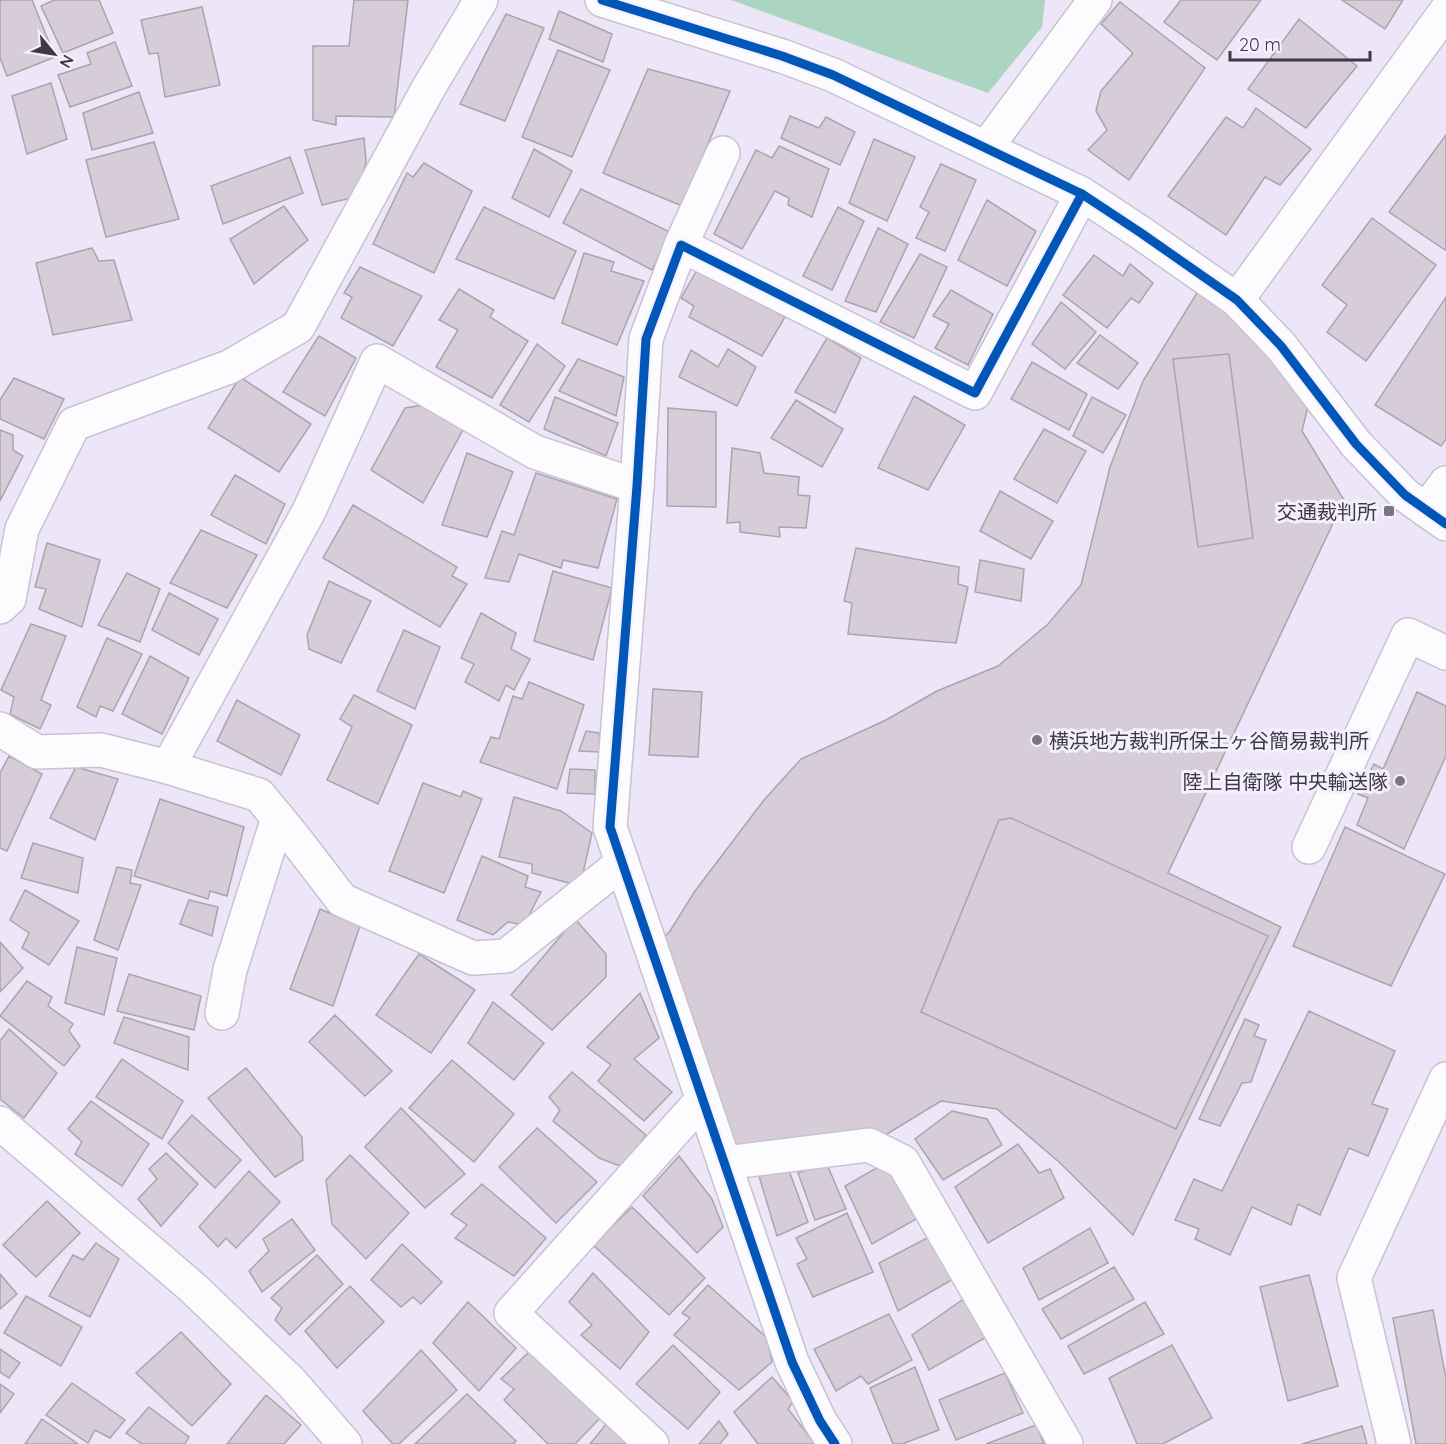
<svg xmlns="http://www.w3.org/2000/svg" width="1446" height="1444" viewBox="0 0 1446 1444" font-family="Quicksand,'Noto Sans JP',sans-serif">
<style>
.green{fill:#abd5c0}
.building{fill:#d6cdd9;stroke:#aca3af;stroke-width:1.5}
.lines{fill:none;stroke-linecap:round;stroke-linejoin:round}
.minor-casing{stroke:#c8c3d2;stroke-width:36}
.minor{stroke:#fcfbfe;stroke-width:33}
.cycleway-casing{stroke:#f4f0fd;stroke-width:13}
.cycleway{stroke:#0057b8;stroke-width:9}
.poi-dot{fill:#7a7684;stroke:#f4f0fd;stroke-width:2}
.labels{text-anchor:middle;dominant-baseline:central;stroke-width:6;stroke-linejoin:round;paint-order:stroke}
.poi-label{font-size:20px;fill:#3d3945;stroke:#f4f0fd;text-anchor:end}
</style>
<rect width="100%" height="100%" fill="#ece6f8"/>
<polygon class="green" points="731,0 1045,0 1042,27 988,93"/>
<g class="building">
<polygon points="0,0 32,0 55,57 7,76 0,58"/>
<polygon points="54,0 99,0 113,33 63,53 41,6"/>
<polygon points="354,0 408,0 394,117 336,116 336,125 313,120 313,46 349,46"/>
<polygon points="1181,0 1261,0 1217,60 1164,22"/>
<polygon points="1342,0 1403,0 1385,29"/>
<polygon points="1120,2 1205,68 1129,180 1088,150 1107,130 1096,111 1101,91 1133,53 1101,24"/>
<polygon points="202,7 220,85 165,97 158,53 149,54 141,20"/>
<polygon points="559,11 612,34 603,62 549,39"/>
<polygon points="506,14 544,28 505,121 460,104"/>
<polygon points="1299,19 1357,66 1306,128 1248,89"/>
<polygon points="115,42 132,86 70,107 58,75 91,64 87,53"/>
<polygon points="558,50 610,70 572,157 522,137"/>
<polygon points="648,69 730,91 682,206 603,173"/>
<polygon points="51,83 67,139 27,154 12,96"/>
<polygon points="139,92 153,133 92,150 83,113"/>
<polygon points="1256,108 1311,149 1280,185 1265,177 1226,235 1168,196 1226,117 1243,128"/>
<polygon points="790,116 819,128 826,117 855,132 840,165 781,138"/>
<polygon points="1446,135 1446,248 1445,250 1389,212"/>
<polygon points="364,138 366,161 359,196 322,205 305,150"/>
<polygon points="874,139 915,157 887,221 849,203"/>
<polygon points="154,142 179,219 106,237 86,160"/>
<polygon points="779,146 829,169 812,217 788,205 789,198 775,191 742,249 714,234 756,150 772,158"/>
<polygon points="534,149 572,171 549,217 512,198"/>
<polygon points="290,157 303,193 223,224 211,186"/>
<polygon points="424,163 472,191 434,273 373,244 407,173 413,177"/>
<polygon points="941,164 976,180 945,251 916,238 929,212 920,207"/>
<polygon points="581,189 670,232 652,270 563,223"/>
<polygon points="987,200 1036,231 1007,286 958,260"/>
<polygon points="284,206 308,240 254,284 230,239"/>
<polygon points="484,207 576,251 554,299 456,259"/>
<polygon points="838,207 864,221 832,290 803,276"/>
<polygon points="1372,218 1436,265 1366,361 1327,332 1347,305 1322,285"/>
<polygon points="878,228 908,244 876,312 845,301"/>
<polygon points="92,248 99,261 114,260 132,320 53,335 36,263"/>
<polygon points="584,253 614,262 611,271 644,281 617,345 562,323"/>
<polygon points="920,254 947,267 914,338 880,322"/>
<polygon points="1094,255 1123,276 1130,264 1153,283 1139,303 1131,298 1107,328 1063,295"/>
<polygon points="360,267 422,296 393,346 341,318 352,297 344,293"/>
<polygon points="697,270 785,317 762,356 689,317 694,306 681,298"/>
<polygon points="1206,278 1313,386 1302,431 1344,500 1168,873 1281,927 1133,1235 1059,1162 997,1109 941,1101 869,1145 724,1163 652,950 670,931 695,891 764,800 801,759 886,720 937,691 998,666 1048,624 1081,585 1110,467 1143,381"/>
<polygon points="459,289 494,310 490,317 528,341 492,398 436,367 458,330 439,320"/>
<polygon points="951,290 993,314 968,365 935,348 949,324 933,316"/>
<polygon points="1446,297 1446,439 1441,446 1375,405"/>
<polygon points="1061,302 1096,332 1065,369 1032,344"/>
<polygon points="1100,335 1138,363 1118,389 1077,363"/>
<polygon points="319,336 356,358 325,416 283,392"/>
<polygon points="827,338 861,358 835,413 795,392"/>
<polygon points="537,344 565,366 529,422 500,405"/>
<polygon points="728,349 756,367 737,406 679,377 691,350 718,367"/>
<polygon points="1229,354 1253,538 1198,547 1173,359"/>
<polygon points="578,359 624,377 616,416 559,391"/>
<polygon points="1032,362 1087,394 1069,430 1011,399"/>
<polygon points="240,377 311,424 279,472 208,428"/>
<polygon points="14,378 64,399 44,439 0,419 0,400"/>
<polygon points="914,396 965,425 928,490 878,468"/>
<polygon points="555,397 618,423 606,456 544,429"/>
<polygon points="1092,397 1126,415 1103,453 1073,436"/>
<polygon points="796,400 843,429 822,467 771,438"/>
<polygon points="423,405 464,428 423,503 371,470 405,408"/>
<polygon points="668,408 716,412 716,507 667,506"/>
<polygon points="1044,429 1086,451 1057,503 1014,479"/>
<polygon points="0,430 13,435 13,450 23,456 0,501"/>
<polygon points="732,448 760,453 764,473 799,477 798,495 810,496 806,528 779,527 780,537 740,532 740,522 727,523"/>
<polygon points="467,453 513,472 487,537 442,525"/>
<polygon points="536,473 617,499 598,568 563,560 561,568 519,554 509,582 485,578 502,531 514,535"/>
<polygon points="235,475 285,504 266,544 211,515"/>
<polygon points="1000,491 1053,521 1031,559 980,531"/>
<polygon points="353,505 457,567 452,576 467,584 440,627 323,558"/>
<polygon points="201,530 257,555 227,608 170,583"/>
<polygon points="47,543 100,560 82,627 39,609 46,589 35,587"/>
<polygon points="856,548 959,567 958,584 968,587 956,643 848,634 852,603 844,601"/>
<polygon points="980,560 1024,569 1021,601 975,592"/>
<polygon points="553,571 612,588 593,660 534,641"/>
<polygon points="127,573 160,589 140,642 98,625"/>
<polygon points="329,581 371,601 341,663 309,649 307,635"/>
<polygon points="169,593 218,619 199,655 152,630"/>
<polygon points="481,613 516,633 511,649 530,659 514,690 506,685 499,701 465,682 474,664 461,658"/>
<polygon points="31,624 66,636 41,700 51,705 40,729 10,714 14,697 1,690"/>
<polygon points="404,630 440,647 415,709 377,691"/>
<polygon points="107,638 142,654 113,711 100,706 96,717 77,707"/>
<polygon points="150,656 189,678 162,734 122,714"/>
<polygon points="529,682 584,705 557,789 480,762 491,737 499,739 513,696 522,699"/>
<polygon points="653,689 702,692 698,757 649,755"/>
<polygon points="1417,692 1446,706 1446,756 1404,849 1357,825 1368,798 1358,794 1374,764 1383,769"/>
<polygon points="354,695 412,725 378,804 327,780 352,727 340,719"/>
<polygon points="237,700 300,735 281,775 217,741"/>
<polygon points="586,731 599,733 600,752 579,751"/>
<polygon points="9,756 42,774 7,851 0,848 0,773"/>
<polygon points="76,767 118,779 95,840 50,818"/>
<polygon points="570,769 595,770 595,794 567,793"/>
<polygon points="423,783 461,797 463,791 482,799 444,893 389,871"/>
<polygon points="514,797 561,811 592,833 580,886 532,873 532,864 499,857"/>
<polygon points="160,799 244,827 227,896 210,891 208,899 134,876"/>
<polygon points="1011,818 1268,936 1176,1129 921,1012 999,820"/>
<polygon points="1345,827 1445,874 1391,986 1293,946"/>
<polygon points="33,843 83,858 78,893 21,878"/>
<polygon points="482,856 528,876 525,887 541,892 524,925 508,922 493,935 457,920"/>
<polygon points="117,867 132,870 130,883 141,885 118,950 94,940"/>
<polygon points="25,890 79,921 49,965 22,948 29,933 10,920"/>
<polygon points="189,900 218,907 212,936 180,924"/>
<polygon points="320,909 360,926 333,1006 290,989"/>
<polygon points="575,919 606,954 606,977 552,1030 511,995"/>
<polygon points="0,942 23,968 0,992"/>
<polygon points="77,947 117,958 104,1015 65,1003"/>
<polygon points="419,954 475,990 431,1053 376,1015"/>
<polygon points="129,974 201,996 194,1030 117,1011"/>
<polygon points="27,981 52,997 48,1006 73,1024 69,1031 80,1046 64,1066 0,1016"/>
<polygon points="640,993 659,1038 634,1059 672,1092 644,1121 598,1081 611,1065 587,1047"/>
<polygon points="493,1002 544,1043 514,1080 468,1043"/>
<polygon points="1309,1011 1395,1051 1372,1104 1388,1109 1368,1156 1349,1148 1320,1215 1298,1204 1291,1225 1252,1207 1230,1255 1195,1239 1199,1229 1175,1220 1194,1179 1222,1191"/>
<polygon points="335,1015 392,1071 365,1096 309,1042"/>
<polygon points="124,1017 189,1037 188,1070 114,1043"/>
<polygon points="1245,1019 1259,1025 1254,1036 1266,1040 1251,1082 1242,1083 1220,1126 1199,1119"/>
<polygon points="9,1029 57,1073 24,1118 0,1099 0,1041"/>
<polygon points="122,1059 183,1101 162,1139 96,1097"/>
<polygon points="452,1060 514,1114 474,1162 409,1108"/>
<polygon points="246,1068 302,1137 303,1160 275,1177 208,1098"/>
<polygon points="572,1072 646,1135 623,1167 599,1158 553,1121 560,1110 549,1097"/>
<polygon points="91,1101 149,1144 122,1186 75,1154 82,1142 68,1129"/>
<polygon points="401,1108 465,1174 425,1208 365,1147"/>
<polygon points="952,1111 987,1119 1002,1145 943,1180 915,1139"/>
<polygon points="192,1115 241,1160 215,1188 168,1143"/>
<polygon points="537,1128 597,1182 556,1223 499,1167"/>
<polygon points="1018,1144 1039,1173 1050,1169 1064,1198 988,1243 955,1187"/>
<polygon points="166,1153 198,1184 161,1226 138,1199 157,1179 149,1169"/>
<polygon points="350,1155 409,1213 366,1259 332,1224 326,1180"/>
<polygon points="679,1156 712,1199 723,1227 697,1253 643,1196"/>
<polygon points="826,1162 846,1209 815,1220 798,1173"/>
<polygon points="885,1163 918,1218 872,1244 845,1186"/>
<polygon points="787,1165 808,1222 777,1236 759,1176"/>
<polygon points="249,1171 280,1202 236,1248 226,1238 218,1247 199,1227"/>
<polygon points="482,1184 546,1238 514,1276 455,1238 467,1225 451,1214"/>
<polygon points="47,1201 80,1233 36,1277 3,1245"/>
<polygon points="632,1207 705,1278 669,1315 593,1245"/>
<polygon points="847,1213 873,1272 813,1297 797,1264 807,1259 796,1238"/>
<polygon points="292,1219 315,1250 262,1292 249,1271 269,1251 263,1239"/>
<polygon points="1090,1228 1108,1263 1039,1300 1023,1268"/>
<polygon points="931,1236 955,1278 898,1311 879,1263"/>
<polygon points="96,1243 119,1259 90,1317 49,1296 73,1255 83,1260"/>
<polygon points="402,1244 442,1282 421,1304 413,1297 401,1307 371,1280"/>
<polygon points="317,1255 343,1284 290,1335 275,1320 282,1308 271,1298"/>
<polygon points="1114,1267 1134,1299 1061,1339 1042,1309"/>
<polygon points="593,1273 649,1332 620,1369 581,1335 592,1325 569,1302"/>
<polygon points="0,1274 17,1294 0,1309"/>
<polygon points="1309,1275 1338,1386 1288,1401 1260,1287"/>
<polygon points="708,1285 767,1338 772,1362 739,1390 674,1335 690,1318 682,1313"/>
<polygon points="350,1286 384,1322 337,1368 305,1331"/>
<polygon points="26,1296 82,1327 61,1366 4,1333"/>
<polygon points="965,1298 990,1335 929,1370 912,1335"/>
<polygon points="468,1302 516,1348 479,1391 433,1343"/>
<polygon points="1145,1302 1164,1334 1084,1374 1068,1346"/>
<polygon points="1433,1310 1446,1378 1446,1444 1416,1444 1393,1318"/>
<polygon points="889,1314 912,1360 868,1384 861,1376 836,1391 814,1349"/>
<polygon points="181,1332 231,1384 192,1426 136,1373"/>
<polygon points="673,1345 720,1392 688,1429 636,1384"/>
<polygon points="1172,1345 1212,1418 1163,1444 1137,1444 1109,1378"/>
<polygon points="0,1349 20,1363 9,1378 0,1372"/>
<polygon points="421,1350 457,1390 399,1444 393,1444 363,1411"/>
<polygon points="531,1350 602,1416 575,1444 548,1444 504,1400 514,1389 501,1379"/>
<polygon points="915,1367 939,1430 902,1444 893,1444 870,1388"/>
<polygon points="1005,1373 1023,1413 956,1440 939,1400"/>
<polygon points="772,1377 793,1401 788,1409 815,1444 758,1444 734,1412"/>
<polygon points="72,1383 125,1420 110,1438 95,1430 88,1443 46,1415"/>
<polygon points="0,1384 14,1394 0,1413"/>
<polygon points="467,1394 516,1441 513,1444 415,1444"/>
<polygon points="266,1395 301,1425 284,1444 227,1444"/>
<polygon points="149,1407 189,1437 185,1444 142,1444 126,1433"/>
<polygon points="42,1419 78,1444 25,1444"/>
<polygon points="719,1421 728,1434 720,1444 699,1444"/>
<polygon points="607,1423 629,1444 590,1444"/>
<polygon points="1036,1425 1044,1444 986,1444"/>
<polygon points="1362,1426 1367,1444 1302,1444"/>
</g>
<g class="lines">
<g class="minor-casing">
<g id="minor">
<polyline points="602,0 782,56 833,75 1082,194 1141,233 1237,300 1281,346 1356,444 1405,495 1446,524"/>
<polyline points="986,148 1095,0"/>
<polyline points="681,245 723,153"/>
<polyline points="1237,300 1446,11"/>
<polyline points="1426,510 1446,483"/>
<polyline points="0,607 9,599 22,529 74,424 229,367 298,327 428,89 481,0"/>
<polyline points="0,729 37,752 101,750 168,767 259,795 296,840 342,900 473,958 506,956 622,863"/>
<polyline points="168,767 309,511 377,361 535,452 637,486"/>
<polyline points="1309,847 1408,635 1446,653"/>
<polyline points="222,1013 230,970 278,818"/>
<polyline points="0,1123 192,1287 292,1383 345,1444"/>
<polyline points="724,1163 869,1145 903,1162 1066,1444"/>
<polyline points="652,1444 511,1313 702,1100"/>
<polyline points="835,1444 820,1421 792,1362 610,827 637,486 646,339 681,245 975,393 1082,194"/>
<polyline points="1394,1444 1354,1278 1446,1079"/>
</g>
</g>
<use href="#minor" class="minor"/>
<g class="cycleway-casing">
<g id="cycleway">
<polyline points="602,0 782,56 833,75 1082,194 1141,233 1237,300 1281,346 1356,444 1405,495 1446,524"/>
<polyline points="835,1444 820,1421 792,1362 610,827 637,486 646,339 681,245 975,393 1082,194"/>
</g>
</g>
<use href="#cycleway" class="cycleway"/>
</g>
<g class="poi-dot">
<rect x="1383" y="505" width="12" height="12" rx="3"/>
<circle cx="1037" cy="740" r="6"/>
<circle cx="1400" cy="781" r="6"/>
</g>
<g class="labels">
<g class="poi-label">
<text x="1377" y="511">交通裁判所</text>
<text x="1049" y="740" text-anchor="start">横浜地方裁判所保土ヶ谷簡易裁判所</text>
<text x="1388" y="781">陸上自衛隊 中央輸送隊</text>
</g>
</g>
<g transform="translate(54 54) rotate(120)" stroke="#f4f0fd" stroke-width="4.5" paint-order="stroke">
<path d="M0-4.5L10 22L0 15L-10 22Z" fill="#3d3945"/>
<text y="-9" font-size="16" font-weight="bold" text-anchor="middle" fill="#3d3945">N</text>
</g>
<path d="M1230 51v9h140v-9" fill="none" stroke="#3d3945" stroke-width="3"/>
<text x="1239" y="51" font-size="18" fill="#3d3945" stroke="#f4f0fd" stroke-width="4.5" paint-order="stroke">20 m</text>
</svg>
